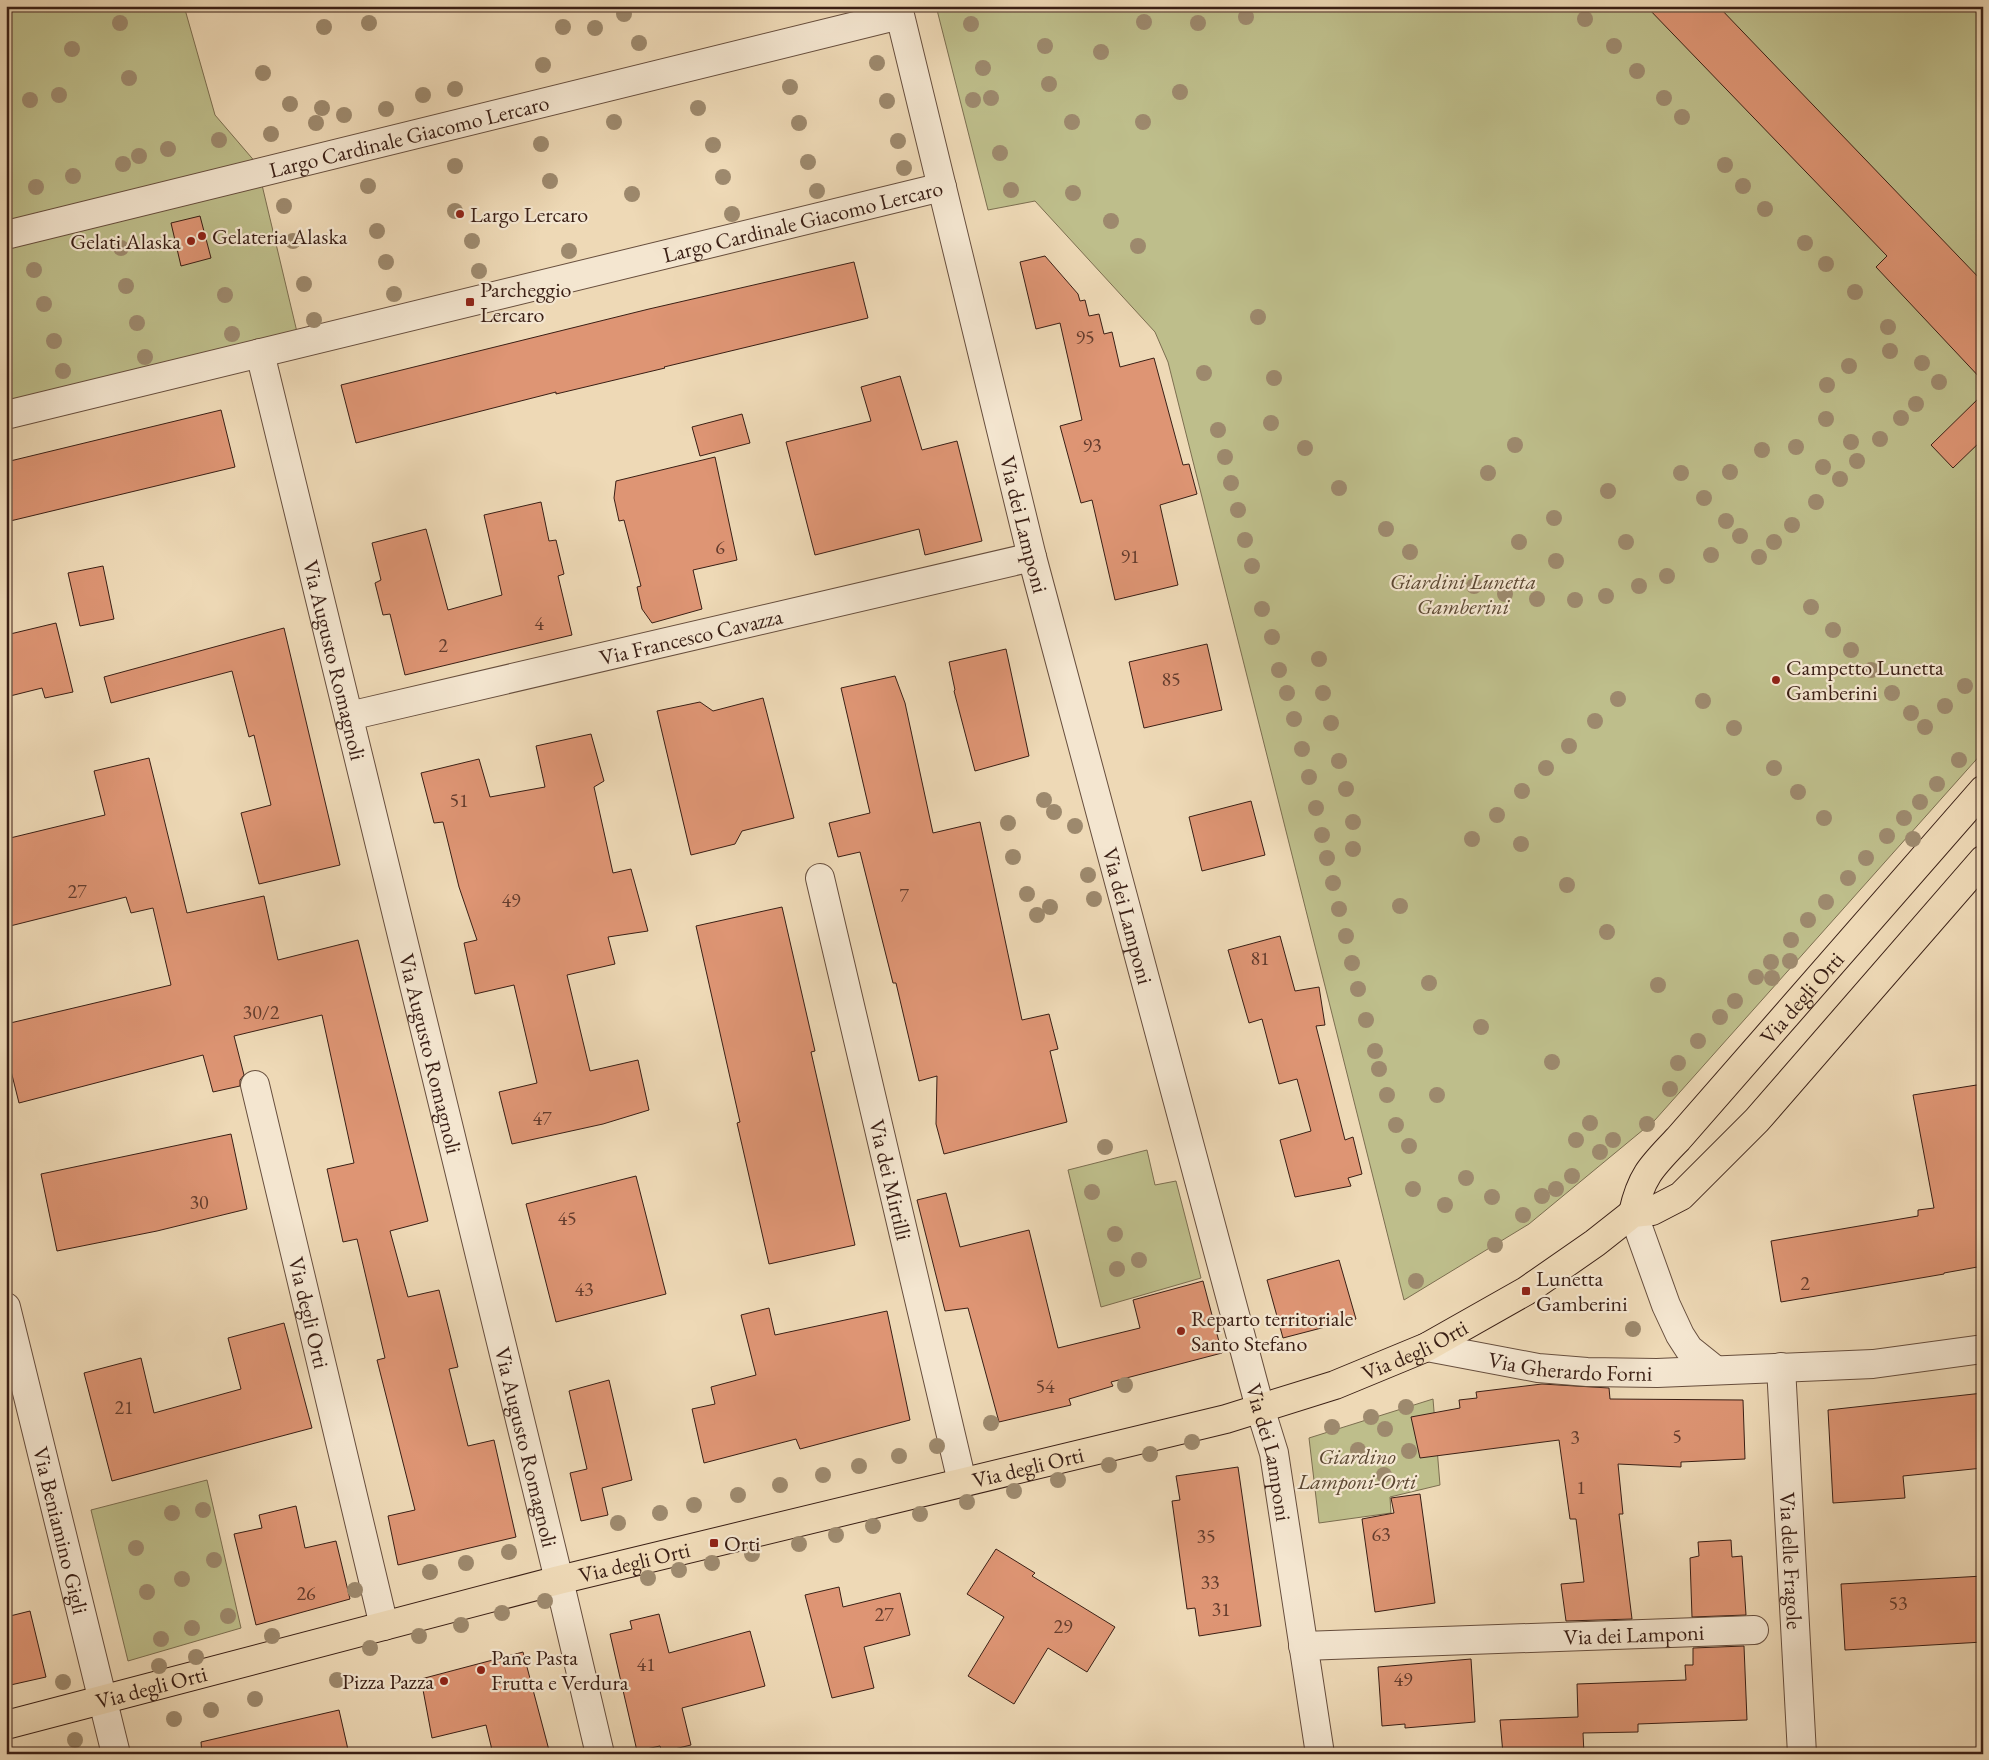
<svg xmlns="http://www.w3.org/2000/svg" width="1989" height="1760" viewBox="0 0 1989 1760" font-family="'EB Garamond',serif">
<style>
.green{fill:#bebe8b;stroke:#7c6e50}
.building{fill:#de9574;stroke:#3a1f15}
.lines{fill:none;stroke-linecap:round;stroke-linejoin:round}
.street-casing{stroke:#674e3d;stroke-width:30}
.primary-casing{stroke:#3a1f15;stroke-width:30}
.street{stroke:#f4e6d0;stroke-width:28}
.primary{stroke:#eed9b6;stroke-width:28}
.tree{fill:#9d896d}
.poi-dot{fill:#8f2418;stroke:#f4e6d0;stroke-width:2}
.labels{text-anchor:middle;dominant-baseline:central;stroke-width:4.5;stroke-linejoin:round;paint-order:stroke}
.number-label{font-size:20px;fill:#633c2d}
.street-label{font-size:22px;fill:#3a1f15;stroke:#f4e6d0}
.poi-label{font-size:22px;fill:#3a1f15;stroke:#f4e6d0;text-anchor:start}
.park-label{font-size:22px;font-style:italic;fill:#5b4732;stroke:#f4e6d0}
</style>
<rect width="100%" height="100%" fill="#eed9b6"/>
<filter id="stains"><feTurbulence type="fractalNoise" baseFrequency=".004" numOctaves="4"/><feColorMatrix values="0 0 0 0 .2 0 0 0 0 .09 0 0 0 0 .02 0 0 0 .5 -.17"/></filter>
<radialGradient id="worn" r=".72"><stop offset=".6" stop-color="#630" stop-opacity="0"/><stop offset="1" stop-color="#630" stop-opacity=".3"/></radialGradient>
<g class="green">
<polygon points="6,6 184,6 215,115 257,164 297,332 6,403"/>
<polygon points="936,6 1983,6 1983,752 1655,1120 1529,1224 1404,1300 1168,362 1155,332 1035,201 988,210"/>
<polygon points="1147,1150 1155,1185 1176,1181 1201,1278 1101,1307 1068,1170"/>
<polygon points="1433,1399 1440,1485 1390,1497 1391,1513 1319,1523 1309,1438"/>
<polygon points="207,1480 241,1628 128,1661 91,1510"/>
</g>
<g class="building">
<polygon points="1646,6 1718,6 1983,282 1983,381 1876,267 1887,256"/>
<polygon points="200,216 211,258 181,266 171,223"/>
<polygon points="1045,256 1078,294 1080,301 1085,300 1089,316 1099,314 1104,334 1112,332 1120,367 1154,358 1183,465 1189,464 1197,494 1160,505 1178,585 1115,600 1092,500 1081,503 1060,426 1082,420 1060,323 1036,329 1020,262"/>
<polygon points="854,262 868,318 664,367 665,368 556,394 556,392 356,443 341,385 649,309"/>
<polygon points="900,376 922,450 957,441 982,541 925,555 919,529 815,555 786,442 871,421 861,387"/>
<polygon points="1983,394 1983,439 1953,468 1931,445"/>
<polygon points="221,410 235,467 6,522 6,462"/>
<polygon points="742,414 750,443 700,456 692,427"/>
<polygon points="715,457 737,560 693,570 702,609 652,623 642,609 637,587 641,586 624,520 619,521 614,498 616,481"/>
<polygon points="541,502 549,541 556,540 564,574 558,576 572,635 405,675 390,614 383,615 375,583 381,580 372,543 426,529 448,610 502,595 484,515"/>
<polygon points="103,566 114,619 80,626 68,573"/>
<polygon points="56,623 73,692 45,698 42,688 6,697 6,635"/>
<polygon points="284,628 340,865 259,884 241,813 271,805 254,735 249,737 232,671 111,703 104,677"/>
<polygon points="1207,644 1222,710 1144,728 1129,662"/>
<polygon points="1006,649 1029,756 975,771 954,691 955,690 949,662"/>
<polygon points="895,676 905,703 933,833 980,822 1022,1020 1049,1014 1058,1049 1050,1051 1067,1122 944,1154 936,1124 937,1076 919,1081 896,983 893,983 860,852 838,857 829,823 870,813 841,688"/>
<polygon points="763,698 794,818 742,831 735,844 691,855 657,711 700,702 713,711"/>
<polygon points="591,734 604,781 594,787 613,873 631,869 648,931 608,937 615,964 567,975 590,1071 638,1060 649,1110 603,1124 512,1144 499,1092 537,1083 514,985 475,994 464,943 477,940 459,887 443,822 434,823 421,773 479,759 490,797 545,787 536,746"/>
<polygon points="149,758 187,913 264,896 278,960 358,940 428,1221 390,1231 408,1297 439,1290 458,1367 449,1369 468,1446 494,1440 516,1537 398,1565 388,1516 415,1510 377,1360 385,1358 357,1239 343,1242 327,1169 354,1163 322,1015 234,1036 244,1075 240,1080 240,1086 213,1092 203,1055 19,1103 6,1051 6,1024 171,985 153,908 131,913 126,897 6,927 6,839 105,815 94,771"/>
<polygon points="1251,801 1265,855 1202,871 1189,817"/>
<polygon points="782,907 815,1051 811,1052 855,1245 769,1264 737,1123 740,1122 696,926"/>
<polygon points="1280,936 1295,991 1319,987 1325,1025 1316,1026 1345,1140 1353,1137 1362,1174 1348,1178 1351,1186 1295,1197 1280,1140 1311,1131 1297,1079 1279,1084 1262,1019 1249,1023 1228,950"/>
<polygon points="1983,1084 1983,1266 1944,1273 1944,1274 1781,1302 1771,1241 1918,1216 1918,1210 1934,1208 1913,1095"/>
<polygon points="231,1134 247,1209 157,1231 57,1251 41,1174"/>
<polygon points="636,1176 666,1294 556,1322 526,1204"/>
<polygon points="946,1193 960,1247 1029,1230 1058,1348 1140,1328 1133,1300 1203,1281 1222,1353 1111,1382 1113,1386 1069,1399 1071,1405 999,1422 968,1308 945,1311 917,1200"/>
<polygon points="1339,1260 1356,1319 1283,1338 1267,1280"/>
<polygon points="769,1308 775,1335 887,1311 910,1420 800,1449 796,1439 704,1463 692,1409 715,1404 711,1387 756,1375 741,1315"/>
<polygon points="284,1323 312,1428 112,1481 84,1373 141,1358 154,1413 241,1389 228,1338"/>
<polygon points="609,1380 632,1480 602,1488 608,1515 581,1521 570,1473 587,1469 569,1391"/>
<polygon points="1542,1384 1609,1388 1610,1399 1743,1400 1745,1459 1681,1462 1681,1467 1618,1464 1623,1514 1619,1514 1632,1619 1566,1621 1561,1584 1584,1582 1576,1519 1570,1519 1559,1440 1420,1458 1411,1417 1460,1408 1459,1400 1477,1398 1476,1392"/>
<polygon points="1983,1393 1983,1468 1903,1476 1905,1498 1833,1503 1828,1410"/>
<polygon points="1238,1467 1261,1626 1199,1636 1195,1608 1187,1609 1172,1501 1180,1500 1176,1476"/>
<polygon points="1420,1494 1435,1603 1375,1612 1362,1519 1394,1513 1391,1498"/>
<polygon points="296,1506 305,1548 336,1541 350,1599 256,1625 234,1534 262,1528 259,1515"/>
<polygon points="1731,1540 1732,1557 1742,1556 1746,1615 1692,1617 1690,1558 1699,1556 1698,1542"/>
<polygon points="996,1549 1035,1573 1032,1576 1115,1627 1087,1672 1048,1648 1014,1704 968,1676 1004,1617 967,1594"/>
<polygon points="1983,1576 1983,1642 1845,1650 1841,1584"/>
<polygon points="839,1587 843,1607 900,1593 910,1635 864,1647 874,1688 832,1698 805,1595"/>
<polygon points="30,1611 46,1677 6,1686 6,1617"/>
<polygon points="659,1614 669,1653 750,1631 765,1686 682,1708 691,1745 662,1752 660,1746 637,1751 610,1634 632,1629 630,1621"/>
<polygon points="1744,1646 1747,1720 1638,1724 1638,1732 1583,1733 1584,1754 1503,1754 1500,1720 1578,1717 1577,1684 1686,1680 1685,1665 1693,1665 1693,1648"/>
<polygon points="523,1652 550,1754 493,1754 486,1725 432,1738 421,1679"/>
<polygon points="1471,1659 1475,1722 1405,1728 1405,1724 1382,1726 1378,1667"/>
<polygon points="339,1710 349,1754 202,1754 201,1742"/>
</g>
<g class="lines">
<g class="street-casing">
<g id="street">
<path id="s1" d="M6,235l894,-220 132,542 228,851 14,45 46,301"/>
<path id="s2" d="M260,353l299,1227 41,174"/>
<path id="s3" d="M6,415l936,-228"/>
<path id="s4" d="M349,716l683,-159"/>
<path id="s5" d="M820,878l142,604"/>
<path id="s6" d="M255,1085l129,541"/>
<polyline points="1633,1213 1666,1305 1680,1335 1689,1349 1714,1369"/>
<path id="s7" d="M6,1307l110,447"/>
<path id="s8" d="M1427,1347l111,21 49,4 70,1 216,-9 110,-15"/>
<path id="s9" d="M1781,1367l21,387"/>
<path id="s10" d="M1303,1646l451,-16"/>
</g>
</g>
<g class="primary-casing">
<g id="primary">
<path id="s11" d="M1633,1213c8,-37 19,-47 45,-74l305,-349"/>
<path id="s12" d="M6,1725l553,-145 667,-161 109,-34 92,-38 99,-56 69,-48 38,-30 19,-2 29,-15 76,-76 226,-260"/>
</g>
</g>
<use href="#street" class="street"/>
<use href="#primary" class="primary"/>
</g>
<g class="tree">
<circle cx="624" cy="14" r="8"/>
<circle cx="1246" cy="17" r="8"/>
<circle cx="1585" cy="19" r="8"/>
<circle cx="1144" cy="22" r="8"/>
<circle cx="120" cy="23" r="8"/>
<circle cx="369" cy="23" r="8"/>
<circle cx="1198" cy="23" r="8"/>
<circle cx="971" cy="24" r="8"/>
<circle cx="324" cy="27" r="8"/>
<circle cx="563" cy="27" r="8"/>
<circle cx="595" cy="28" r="8"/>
<circle cx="639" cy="43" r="8"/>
<circle cx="1045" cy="46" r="8"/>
<circle cx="1614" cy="46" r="8"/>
<circle cx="72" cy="49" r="8"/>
<circle cx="1101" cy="52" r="8"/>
<circle cx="877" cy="63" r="8"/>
<circle cx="543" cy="65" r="8"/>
<circle cx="983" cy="68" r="8"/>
<circle cx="1637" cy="71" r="8"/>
<circle cx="263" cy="73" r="8"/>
<circle cx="129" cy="78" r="8"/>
<circle cx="1049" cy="84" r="8"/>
<circle cx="790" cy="87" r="8"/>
<circle cx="455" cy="89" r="8"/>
<circle cx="1180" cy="92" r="8"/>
<circle cx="59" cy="95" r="8"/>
<circle cx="423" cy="95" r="8"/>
<circle cx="991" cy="98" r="8"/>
<circle cx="1664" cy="98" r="8"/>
<circle cx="30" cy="100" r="8"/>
<circle cx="973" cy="100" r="8"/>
<circle cx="887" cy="101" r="8"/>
<circle cx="290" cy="104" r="8"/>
<circle cx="322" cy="108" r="8"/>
<circle cx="698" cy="108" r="8"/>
<circle cx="386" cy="109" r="8"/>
<circle cx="344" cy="115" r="8"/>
<circle cx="1682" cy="117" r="8"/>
<circle cx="614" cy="122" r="8"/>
<circle cx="1072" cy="122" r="8"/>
<circle cx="1143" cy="122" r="8"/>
<circle cx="316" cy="123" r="8"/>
<circle cx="799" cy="123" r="8"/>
<circle cx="271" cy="134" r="8"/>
<circle cx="219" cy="140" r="8"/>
<circle cx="898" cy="141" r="8"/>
<circle cx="541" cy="144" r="8"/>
<circle cx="713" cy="145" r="8"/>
<circle cx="168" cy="149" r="8"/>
<circle cx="1000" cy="153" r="8"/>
<circle cx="139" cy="156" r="8"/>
<circle cx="808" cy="162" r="8"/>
<circle cx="123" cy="164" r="8"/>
<circle cx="1725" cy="165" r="8"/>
<circle cx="455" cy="166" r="8"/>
<circle cx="904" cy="168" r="8"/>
<circle cx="73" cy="176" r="8"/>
<circle cx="723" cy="177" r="8"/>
<circle cx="550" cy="181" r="8"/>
<circle cx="368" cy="186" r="8"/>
<circle cx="1743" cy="186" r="8"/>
<circle cx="36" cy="187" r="8"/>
<circle cx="1011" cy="190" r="8"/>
<circle cx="817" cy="191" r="8"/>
<circle cx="1073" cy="193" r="8"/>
<circle cx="632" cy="194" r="8"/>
<circle cx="284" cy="206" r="8"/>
<circle cx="1765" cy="209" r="8"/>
<circle cx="455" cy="211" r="8"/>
<circle cx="732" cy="214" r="8"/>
<circle cx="1111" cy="221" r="8"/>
<circle cx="377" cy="231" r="8"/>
<circle cx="293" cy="241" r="8"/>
<circle cx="472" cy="241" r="8"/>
<circle cx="1805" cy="243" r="8"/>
<circle cx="1138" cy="246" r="8"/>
<circle cx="121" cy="248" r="8"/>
<circle cx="569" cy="251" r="8"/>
<circle cx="386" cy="262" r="8"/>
<circle cx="1826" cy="264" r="8"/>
<circle cx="34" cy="270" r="8"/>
<circle cx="479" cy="271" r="8"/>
<circle cx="304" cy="284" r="8"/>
<circle cx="126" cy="286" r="8"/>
<circle cx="1855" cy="292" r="8"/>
<circle cx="394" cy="294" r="8"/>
<circle cx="225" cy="295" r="8"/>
<circle cx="44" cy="304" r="8"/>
<circle cx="1258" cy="317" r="8"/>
<circle cx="314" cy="320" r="8"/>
<circle cx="137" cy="323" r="8"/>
<circle cx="1888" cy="327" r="8"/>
<circle cx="232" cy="334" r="8"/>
<circle cx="54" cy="341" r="8"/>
<circle cx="1890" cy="351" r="8"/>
<circle cx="145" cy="357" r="8"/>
<circle cx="1922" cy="363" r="8"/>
<circle cx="1849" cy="366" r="8"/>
<circle cx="63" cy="371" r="8"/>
<circle cx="1204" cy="373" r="8"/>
<circle cx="1274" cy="378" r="8"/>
<circle cx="1939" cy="382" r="8"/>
<circle cx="1827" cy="385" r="8"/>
<circle cx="1916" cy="404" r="8"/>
<circle cx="1901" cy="418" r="8"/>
<circle cx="1826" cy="419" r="8"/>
<circle cx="1271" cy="423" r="8"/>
<circle cx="1218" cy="430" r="8"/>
<circle cx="1880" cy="439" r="8"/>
<circle cx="1851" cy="442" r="8"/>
<circle cx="1515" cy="445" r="8"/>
<circle cx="1796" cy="447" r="8"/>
<circle cx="1305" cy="448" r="8"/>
<circle cx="1762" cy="450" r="8"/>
<circle cx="1225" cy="457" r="8"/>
<circle cx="1857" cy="461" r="8"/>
<circle cx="1823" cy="467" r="8"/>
<circle cx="1730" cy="472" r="8"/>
<circle cx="1488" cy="473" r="8"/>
<circle cx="1681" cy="473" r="8"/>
<circle cx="1840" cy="479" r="8"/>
<circle cx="1231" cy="483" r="8"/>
<circle cx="1339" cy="488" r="8"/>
<circle cx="1608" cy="491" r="8"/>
<circle cx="1704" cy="498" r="8"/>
<circle cx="1816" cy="502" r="8"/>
<circle cx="1238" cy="510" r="8"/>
<circle cx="1554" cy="518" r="8"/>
<circle cx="1726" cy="521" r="8"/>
<circle cx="1792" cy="525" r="8"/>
<circle cx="1386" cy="529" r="8"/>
<circle cx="1740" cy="536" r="8"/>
<circle cx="1245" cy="540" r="8"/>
<circle cx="1519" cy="542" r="8"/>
<circle cx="1626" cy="542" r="8"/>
<circle cx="1774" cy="542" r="8"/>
<circle cx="1410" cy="552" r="8"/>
<circle cx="1711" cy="555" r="8"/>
<circle cx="1759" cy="557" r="8"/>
<circle cx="1556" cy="561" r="8"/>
<circle cx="1252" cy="566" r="8"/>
<circle cx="1667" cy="576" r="8"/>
<circle cx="1474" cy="586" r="8"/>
<circle cx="1639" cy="586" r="8"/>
<circle cx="1505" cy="594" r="8"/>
<circle cx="1606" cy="596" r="8"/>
<circle cx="1537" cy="599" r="8"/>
<circle cx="1575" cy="600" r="8"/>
<circle cx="1811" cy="607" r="8"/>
<circle cx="1262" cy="609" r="8"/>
<circle cx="1833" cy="630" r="8"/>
<circle cx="1272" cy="637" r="8"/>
<circle cx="1851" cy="650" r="8"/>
<circle cx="1319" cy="659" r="8"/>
<circle cx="1279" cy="670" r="8"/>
<circle cx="1871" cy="670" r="8"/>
<circle cx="1965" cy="686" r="8"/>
<circle cx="1287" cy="693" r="8"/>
<circle cx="1323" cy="693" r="8"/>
<circle cx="1892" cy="693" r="8"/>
<circle cx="1618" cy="699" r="8"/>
<circle cx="1703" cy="701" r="8"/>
<circle cx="1945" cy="706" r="8"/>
<circle cx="1911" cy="713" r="8"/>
<circle cx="1294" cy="719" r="8"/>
<circle cx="1595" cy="721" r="8"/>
<circle cx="1331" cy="723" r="8"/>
<circle cx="1925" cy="727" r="8"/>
<circle cx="1734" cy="728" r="8"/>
<circle cx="1569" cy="746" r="8"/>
<circle cx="1302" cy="749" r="8"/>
<circle cx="1959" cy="760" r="8"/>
<circle cx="1339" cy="761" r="8"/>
<circle cx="1546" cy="768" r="8"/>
<circle cx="1774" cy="768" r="8"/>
<circle cx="1309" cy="777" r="8"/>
<circle cx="1937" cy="784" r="8"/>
<circle cx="1346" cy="789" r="8"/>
<circle cx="1522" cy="791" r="8"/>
<circle cx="1798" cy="792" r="8"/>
<circle cx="1044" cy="800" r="8"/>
<circle cx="1920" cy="802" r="8"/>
<circle cx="1316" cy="808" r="8"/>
<circle cx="1054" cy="812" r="8"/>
<circle cx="1497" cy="815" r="8"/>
<circle cx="1824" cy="818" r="8"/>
<circle cx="1904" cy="818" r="8"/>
<circle cx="1353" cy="822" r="8"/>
<circle cx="1008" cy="823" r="8"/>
<circle cx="1075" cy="826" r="8"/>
<circle cx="1322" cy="835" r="8"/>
<circle cx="1887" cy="836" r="8"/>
<circle cx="1472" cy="839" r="8"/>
<circle cx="1913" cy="839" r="8"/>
<circle cx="1521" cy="844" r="8"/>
<circle cx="1353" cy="849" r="8"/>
<circle cx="1013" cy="857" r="8"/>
<circle cx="1327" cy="858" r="8"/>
<circle cx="1866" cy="858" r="8"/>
<circle cx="1088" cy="875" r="8"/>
<circle cx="1848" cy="878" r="8"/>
<circle cx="1333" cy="883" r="8"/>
<circle cx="1567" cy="885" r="8"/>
<circle cx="1027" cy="894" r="8"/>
<circle cx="1094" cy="899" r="8"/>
<circle cx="1826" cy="902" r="8"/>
<circle cx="1400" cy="906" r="8"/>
<circle cx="1050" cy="907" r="8"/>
<circle cx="1339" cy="909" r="8"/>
<circle cx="1037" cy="915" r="8"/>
<circle cx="1808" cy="920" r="8"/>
<circle cx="1607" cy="932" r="8"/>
<circle cx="1346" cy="936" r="8"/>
<circle cx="1791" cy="940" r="8"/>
<circle cx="1790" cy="961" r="8"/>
<circle cx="1771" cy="962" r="8"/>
<circle cx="1352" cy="963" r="8"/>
<circle cx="1756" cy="977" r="8"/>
<circle cx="1772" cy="978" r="8"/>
<circle cx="1429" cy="983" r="8"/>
<circle cx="1658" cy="985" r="8"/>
<circle cx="1358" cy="989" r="8"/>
<circle cx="1735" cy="1001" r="8"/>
<circle cx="1720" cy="1017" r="8"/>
<circle cx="1366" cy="1020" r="8"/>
<circle cx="1481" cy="1027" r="8"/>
<circle cx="1698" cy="1041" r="8"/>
<circle cx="1375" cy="1051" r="8"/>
<circle cx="1552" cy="1062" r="8"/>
<circle cx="1678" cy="1063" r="8"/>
<circle cx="1379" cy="1069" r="8"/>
<circle cx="1670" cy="1089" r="8"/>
<circle cx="1387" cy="1095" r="8"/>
<circle cx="1437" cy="1095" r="8"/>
<circle cx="1590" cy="1123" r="8"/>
<circle cx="1647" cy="1124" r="8"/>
<circle cx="1396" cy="1125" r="8"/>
<circle cx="1576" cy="1140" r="8"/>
<circle cx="1613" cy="1140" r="8"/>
<circle cx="1409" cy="1146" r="8"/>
<circle cx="1105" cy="1147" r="8"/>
<circle cx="1600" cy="1152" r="8"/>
<circle cx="1572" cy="1176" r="8"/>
<circle cx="1466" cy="1178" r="8"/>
<circle cx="1413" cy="1189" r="8"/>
<circle cx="1556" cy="1189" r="8"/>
<circle cx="1092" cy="1192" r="8"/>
<circle cx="1542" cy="1196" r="8"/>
<circle cx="1492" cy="1197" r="8"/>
<circle cx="1445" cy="1205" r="8"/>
<circle cx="1523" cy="1215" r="8"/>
<circle cx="1115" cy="1234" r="8"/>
<circle cx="1495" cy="1245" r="8"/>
<circle cx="1139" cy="1260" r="8"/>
<circle cx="1117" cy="1269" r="8"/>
<circle cx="1416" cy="1281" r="8"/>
<circle cx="1633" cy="1329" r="8"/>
<circle cx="1125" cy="1385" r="8"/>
<circle cx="1406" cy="1407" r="8"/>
<circle cx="1371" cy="1417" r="8"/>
<circle cx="991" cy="1423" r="8"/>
<circle cx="1332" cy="1427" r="8"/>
<circle cx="1385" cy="1429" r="8"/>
<circle cx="1192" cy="1442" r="8"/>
<circle cx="937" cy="1446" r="8"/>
<circle cx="1358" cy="1450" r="8"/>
<circle cx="1409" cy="1451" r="8"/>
<circle cx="1150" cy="1454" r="8"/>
<circle cx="899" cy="1456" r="8"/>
<circle cx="1109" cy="1465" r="8"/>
<circle cx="859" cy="1466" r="8"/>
<circle cx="823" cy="1475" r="8"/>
<circle cx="1384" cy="1475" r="8"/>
<circle cx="1058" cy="1480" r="8"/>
<circle cx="780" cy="1485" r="8"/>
<circle cx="1014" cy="1491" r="8"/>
<circle cx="738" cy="1495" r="8"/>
<circle cx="967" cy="1502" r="8"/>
<circle cx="694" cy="1505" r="8"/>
<circle cx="203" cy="1510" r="8"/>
<circle cx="172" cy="1513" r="8"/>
<circle cx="660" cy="1513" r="8"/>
<circle cx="920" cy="1514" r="8"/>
<circle cx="618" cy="1523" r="8"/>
<circle cx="873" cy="1526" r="8"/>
<circle cx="836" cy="1535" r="8"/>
<circle cx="799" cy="1544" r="8"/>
<circle cx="136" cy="1548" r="8"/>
<circle cx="509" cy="1552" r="8"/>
<circle cx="752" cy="1554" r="8"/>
<circle cx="214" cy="1560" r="8"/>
<circle cx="466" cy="1563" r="8"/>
<circle cx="712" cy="1563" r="8"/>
<circle cx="679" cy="1570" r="8"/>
<circle cx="430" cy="1572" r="8"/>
<circle cx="648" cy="1578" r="8"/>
<circle cx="182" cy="1579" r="8"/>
<circle cx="355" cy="1590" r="8"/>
<circle cx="147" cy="1592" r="8"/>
<circle cx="545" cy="1601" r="8"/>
<circle cx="502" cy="1613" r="8"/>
<circle cx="228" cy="1616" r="8"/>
<circle cx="461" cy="1625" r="8"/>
<circle cx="192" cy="1628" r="8"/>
<circle cx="272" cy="1636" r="8"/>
<circle cx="419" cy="1636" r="8"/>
<circle cx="161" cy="1639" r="8"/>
<circle cx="370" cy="1648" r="8"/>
<circle cx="196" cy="1657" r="8"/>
<circle cx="159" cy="1666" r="8"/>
<circle cx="337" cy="1680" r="8"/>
<circle cx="63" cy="1682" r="8"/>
<circle cx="255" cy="1699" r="8"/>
<circle cx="211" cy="1710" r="8"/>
<circle cx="174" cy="1719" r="8"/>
<circle cx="75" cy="1740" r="8"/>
</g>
<g class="poi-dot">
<circle cx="460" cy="214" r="5"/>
<circle cx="202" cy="236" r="5"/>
<circle cx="191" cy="241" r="5"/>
<rect x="465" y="297" width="10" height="10" rx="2.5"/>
<circle cx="1776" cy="680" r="5"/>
<rect x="1521" y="1286" width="10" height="10" rx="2.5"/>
<circle cx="1181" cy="1331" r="5"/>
<rect x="709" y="1538" width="10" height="10" rx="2.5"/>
<circle cx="481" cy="1670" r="5"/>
<circle cx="444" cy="1681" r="5"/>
</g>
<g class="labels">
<g class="number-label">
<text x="1085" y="337">95</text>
<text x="1092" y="445">93</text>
<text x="720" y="547">6</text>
<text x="1130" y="556">91</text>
<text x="539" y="623">4</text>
<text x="443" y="645">2</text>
<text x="1171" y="679">85</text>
<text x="459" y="800">51</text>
<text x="77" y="891">27</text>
<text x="904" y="895">7</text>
<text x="511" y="900">49</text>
<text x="1260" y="958">81</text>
<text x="261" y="1012">30/2</text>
<text x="542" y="1118">47</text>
<text x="199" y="1202">30</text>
<text x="567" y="1218">45</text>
<text x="1805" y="1283">2</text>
<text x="584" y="1289">43</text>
<text x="1045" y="1386">54</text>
<text x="124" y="1407">21</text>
<text x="1677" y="1436">5</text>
<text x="1575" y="1437">3</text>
<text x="1581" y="1487">1</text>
<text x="1381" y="1534">63</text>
<text x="1206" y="1536">35</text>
<text x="1210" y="1582">33</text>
<text x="306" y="1593">26</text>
<text x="1898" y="1603">53</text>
<text x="1221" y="1609">31</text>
<text x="884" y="1614">27</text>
<text x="1063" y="1626">29</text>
<text x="646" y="1664">41</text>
<text x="1403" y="1679">49</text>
</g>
<g class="street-label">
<text stroke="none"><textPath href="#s1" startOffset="415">Largo Cardinale Giacomo Lercaro</textPath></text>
<text stroke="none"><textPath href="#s3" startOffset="820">Largo Cardinale Giacomo Lercaro</textPath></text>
<text stroke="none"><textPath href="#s1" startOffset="1445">Via dei Lamponi</textPath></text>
<text stroke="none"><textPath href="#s4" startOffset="351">Via Francesco Cavazza</textPath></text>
<text stroke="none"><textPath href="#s2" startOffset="316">Via Augusto Romagnoli</textPath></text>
<text stroke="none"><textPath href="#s1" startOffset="1850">Via dei Lamponi</textPath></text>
<text stroke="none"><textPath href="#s11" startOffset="276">Via degli Orti</textPath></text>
<text stroke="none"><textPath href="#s2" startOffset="721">Via Augusto Romagnoli</textPath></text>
<text stroke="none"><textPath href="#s5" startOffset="310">Via dei Mirtilli</textPath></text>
<text stroke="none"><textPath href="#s6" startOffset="234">Via degli Orti</textPath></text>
<text stroke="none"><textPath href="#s12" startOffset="1459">Via degli Orti</textPath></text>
<text stroke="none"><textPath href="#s8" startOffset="145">Via Gherardo Forni</textPath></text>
<text stroke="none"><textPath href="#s2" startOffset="1126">Via Augusto Romagnoli</textPath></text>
<text stroke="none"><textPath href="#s1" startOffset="2405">Via dei Lamponi</textPath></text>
<text stroke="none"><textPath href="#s12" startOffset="1054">Via degli Orti</textPath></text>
<text stroke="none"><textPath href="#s7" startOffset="230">Via Beniamino Gigli</textPath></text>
<text stroke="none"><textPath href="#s9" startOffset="194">Via delle Fragole</textPath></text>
<text stroke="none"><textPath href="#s12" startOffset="649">Via degli Orti</textPath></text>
<text stroke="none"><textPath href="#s10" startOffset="331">Via dei Lamponi</textPath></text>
<text stroke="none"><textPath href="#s12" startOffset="150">Via degli Orti</textPath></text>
</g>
<g class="poi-label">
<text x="470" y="214">Largo Lercaro</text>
<text x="212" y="236">Gelateria Alaska</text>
<text x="181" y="241" text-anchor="end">Gelati Alaska</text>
<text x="480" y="289">Parcheggio<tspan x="480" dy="25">Lercaro</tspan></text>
<text x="1786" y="667">Campetto Lunetta<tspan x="1786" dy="25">Gamberini</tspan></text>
<text x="1536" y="1278">Lunetta<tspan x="1536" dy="25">Gamberini</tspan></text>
<text x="1191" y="1318">Reparto territoriale<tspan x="1191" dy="25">Santo Stefano</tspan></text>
<text x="724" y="1543">Orti</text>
<text x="491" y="1657">Pane Pasta<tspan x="491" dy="25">Frutta e Verdura</tspan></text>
<text x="434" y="1681" text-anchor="end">Pizza Pazza</text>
</g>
<g class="park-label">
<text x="1463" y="581">Giardini Lunetta<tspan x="1463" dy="25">Gamberini</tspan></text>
<text x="1357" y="1456">Giardino<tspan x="1357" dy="25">Lamponi-Orti</tspan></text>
</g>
</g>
<rect width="1989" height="1760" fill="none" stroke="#eed9b6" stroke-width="25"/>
<rect x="8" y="8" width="1974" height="1745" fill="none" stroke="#3a1f15" stroke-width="2.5"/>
<rect x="12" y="12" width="1964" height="1735" fill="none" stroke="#3a1f15"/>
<rect width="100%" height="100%" filter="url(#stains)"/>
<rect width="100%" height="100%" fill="url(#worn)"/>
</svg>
